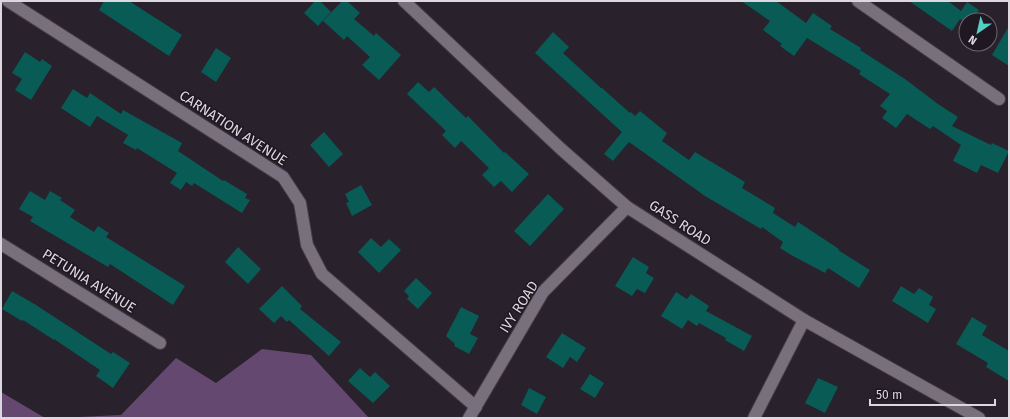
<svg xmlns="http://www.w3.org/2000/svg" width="1010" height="419" viewBox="0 0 1010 419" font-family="'Fira Sans',sans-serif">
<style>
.forest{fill:#65486f}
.building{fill:#095b55}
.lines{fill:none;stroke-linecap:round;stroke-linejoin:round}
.street-casing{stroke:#433b45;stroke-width:14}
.secondary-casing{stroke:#433b45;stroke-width:14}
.street{stroke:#79707d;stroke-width:12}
.secondary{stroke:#79707d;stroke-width:12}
.labels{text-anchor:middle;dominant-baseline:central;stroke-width:3;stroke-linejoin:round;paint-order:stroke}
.street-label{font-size:14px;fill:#ddd7df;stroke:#1f1822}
</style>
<rect width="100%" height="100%" fill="#29212c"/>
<g class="forest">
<polygon points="262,349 311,355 369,418 56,418 121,415 176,358 216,383"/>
<polygon points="1,392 45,418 1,418"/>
</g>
<g class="building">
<polygon points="104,1 129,1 182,35 169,56 99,10"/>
<polygon points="315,1 320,1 331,12 318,26 304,13"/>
<polygon points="342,1 347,1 360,13 354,19 374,36 376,33 401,55 379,80 362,65 370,57 347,36 344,40 323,21"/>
<polygon points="741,1 776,1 806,23 813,13 832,26 830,29 861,48 860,50 905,79 938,104 958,117 952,126 991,145 992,143 1009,151 998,173 981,165 977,173 953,161 961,145 933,126 930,129 907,114 896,128 882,118 887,111 880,106 890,94 859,74 861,71 807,38 794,56 780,46 782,44 763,30 770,21"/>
<polygon points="909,1 948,1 961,11 967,2 979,10 972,20 966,20 966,24 960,19 952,31"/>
<polygon points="1009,26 1009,66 992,55"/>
<polygon points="553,32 569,47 563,53 601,88 602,88 630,113 631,112 635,116 640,111 667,133 662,141 689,160 695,152 745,182 742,188 775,208 773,213 795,227 798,222 839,249 838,250 870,270 859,288 828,268 825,273 791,255 780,248 783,242 762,227 761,229 705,196 629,142 613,161 604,154 622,132 535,53"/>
<polygon points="216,48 231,58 216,82 201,72"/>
<polygon points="25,52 40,62 42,59 52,66 31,100 15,90 22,79 12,73"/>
<polygon points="418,82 429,92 434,87 466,118 468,116 504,153 505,152 529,174 512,192 501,181 494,187 482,175 489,168 461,141 455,148 442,135 446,131 407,94"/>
<polygon points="73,89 87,98 90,93 121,114 123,110 182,143 178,151 223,181 224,180 247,194 245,198 250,200 242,213 194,183 192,186 186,182 181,190 170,183 177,173 137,148 136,150 123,143 128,135 97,116 90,127 61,108"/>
<polygon points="324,132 343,154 329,167 310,145"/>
<polygon points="361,185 372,205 352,216 346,203 349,202 345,194"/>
<polygon points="30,191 45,200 50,191 62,198 60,200 75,210 70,217 94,232 98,226 109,233 106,237 185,286 173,305 110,264 108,267 30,221 33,217 19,209"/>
<polygon points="548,194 564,209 530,246 514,231"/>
<polygon points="371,238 381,247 389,239 401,250 379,273 358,252"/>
<polygon points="238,247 261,269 248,284 225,262"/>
<polygon points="633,257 649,267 646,273 654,278 645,293 637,289 632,296 615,286"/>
<polygon points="416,278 432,293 418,309 407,299 409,296 404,291"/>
<polygon points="282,286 302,306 300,309 341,342 329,356 289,320 287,322 281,316 274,323 259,309"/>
<polygon points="901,286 914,294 919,288 933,297 929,305 936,309 928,323 892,301"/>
<polygon points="12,291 36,305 111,354 113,352 130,363 113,388 96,376 100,370 54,339 54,340 23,320 22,321 2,309"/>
<polygon points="676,292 687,299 691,294 709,306 706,311 752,336 744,351 725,340 726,338 699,323 697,326 688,320 682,329 661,316"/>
<polygon points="461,307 479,316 470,334 478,338 469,354 454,346 455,344 446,336"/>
<polygon points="972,317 987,326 982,335 1009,351 1009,381 986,367 988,363 956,344"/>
<polygon points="562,333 586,348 577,362 570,357 563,368 546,357"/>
<polygon points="360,368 370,377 375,372 390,386 373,403 348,381"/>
<polygon points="590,374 604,383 595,398 580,389"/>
<polygon points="818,378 838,387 825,413 805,403"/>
<polygon points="529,388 546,397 537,414 521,405"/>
</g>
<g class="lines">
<g class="street-casing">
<g id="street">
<polyline points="8,1 283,177 300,203 307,245 322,274 476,407"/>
<polyline points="858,1 999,99"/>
<polyline points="1,244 160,343"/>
<polyline points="469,418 543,292 627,207"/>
<polyline points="754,418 804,320"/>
</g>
</g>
<g class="secondary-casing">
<polyline id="secondary" points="404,1 561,149 627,207 804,320 979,418"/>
</g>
<use href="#street" class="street"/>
<use href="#secondary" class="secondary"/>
</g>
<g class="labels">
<g class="street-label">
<text transform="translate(233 128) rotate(33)">CARNATION AVENUE</text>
<text transform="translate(680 223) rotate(33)">GASS ROAD</text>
<text transform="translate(89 281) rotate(32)">PETUNIA AVENUE</text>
<text transform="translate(519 307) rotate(-57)">IVY ROAD</text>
</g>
</g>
<rect width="1010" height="419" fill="none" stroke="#ddd7df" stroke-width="4"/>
<g transform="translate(978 32) rotate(214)"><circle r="19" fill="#1f1822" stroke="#6b646e"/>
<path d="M0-3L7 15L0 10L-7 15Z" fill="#56cec3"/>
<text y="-6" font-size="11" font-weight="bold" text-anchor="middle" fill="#ddd7df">N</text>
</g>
<path d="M870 399v6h125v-6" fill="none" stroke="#ddd7df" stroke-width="2"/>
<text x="876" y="399" font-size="12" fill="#ddd7df" stroke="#1f1822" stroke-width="3" paint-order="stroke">50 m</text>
</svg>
